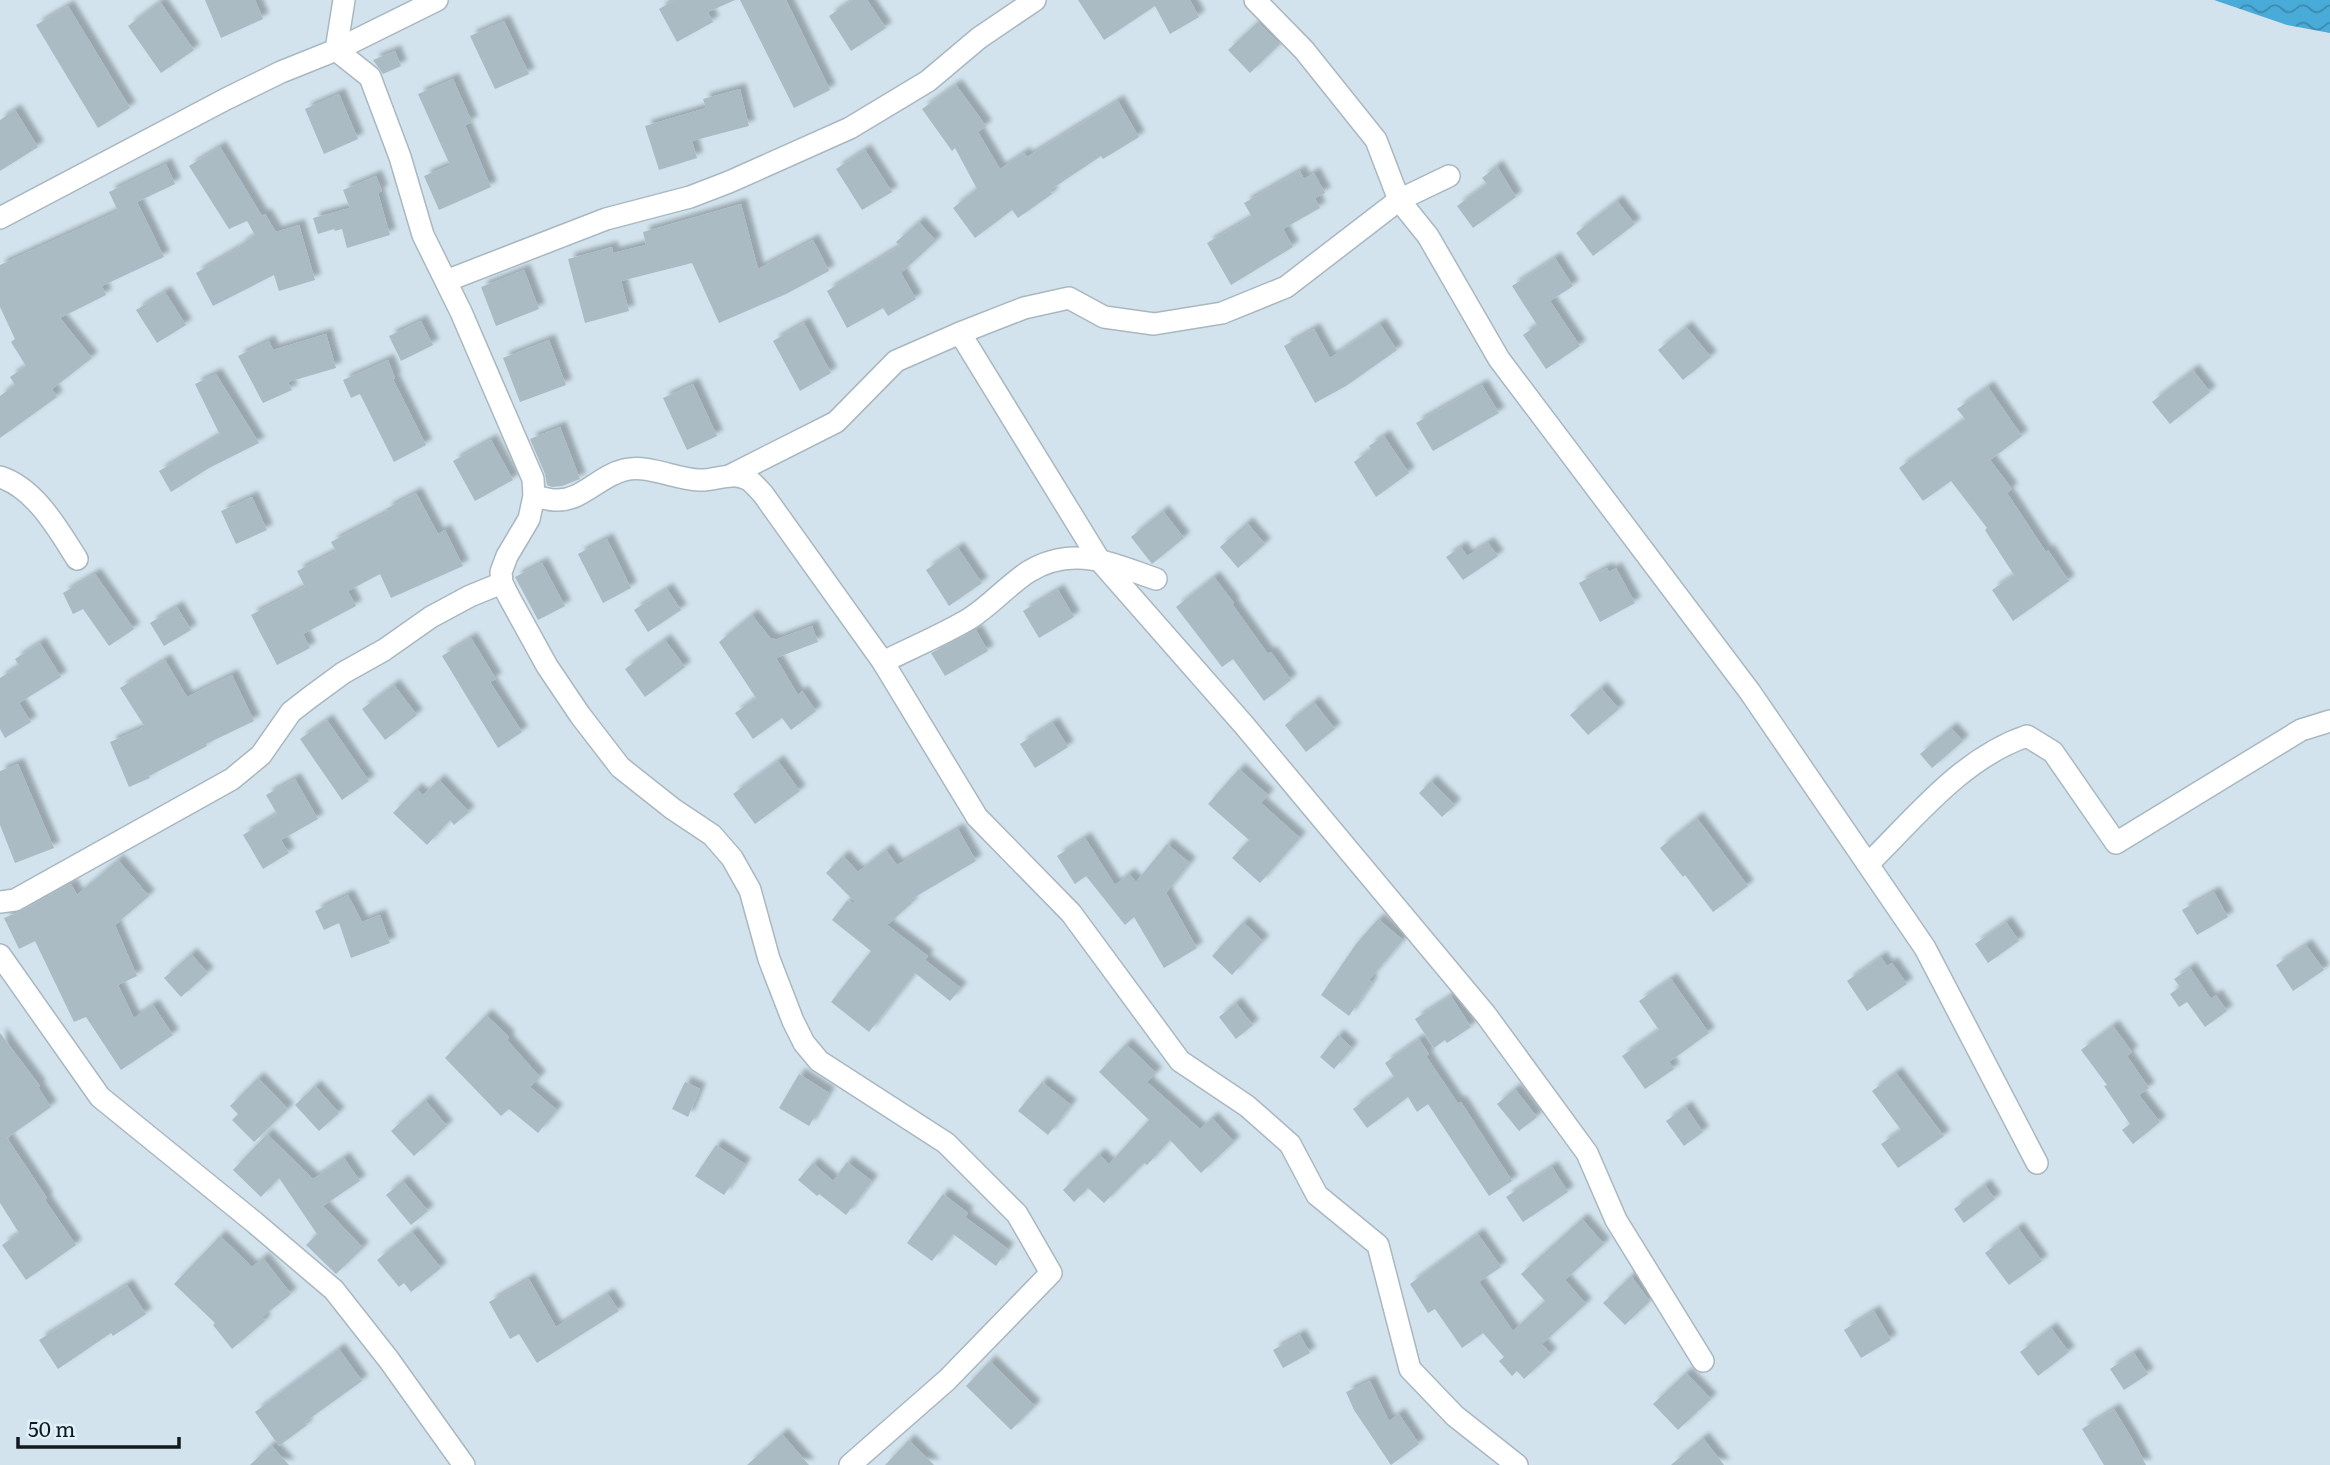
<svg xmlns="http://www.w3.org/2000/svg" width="2330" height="1465" viewBox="0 0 2330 1465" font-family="Literata,serif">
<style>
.water{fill:url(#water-waves)}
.building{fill:#aabbc4;filter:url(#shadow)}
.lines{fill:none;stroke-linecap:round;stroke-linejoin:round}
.minor-casing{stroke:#a8b8c1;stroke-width:24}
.minor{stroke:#fff;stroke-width:21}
</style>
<defs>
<pattern id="water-waves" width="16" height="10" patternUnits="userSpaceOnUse" patternTransform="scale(1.75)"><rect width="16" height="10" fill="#49abd7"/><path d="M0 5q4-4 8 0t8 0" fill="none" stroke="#3c8aae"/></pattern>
<filter id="shadow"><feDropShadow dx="6" dy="-6" stdDeviation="2" flood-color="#0004"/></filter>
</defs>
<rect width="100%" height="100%" fill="#d2e3ed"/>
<polygon class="water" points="2214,0 2330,0 2330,33 2287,25"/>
<g class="building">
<polygon points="205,0 255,0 263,19 221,38"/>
<polygon points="675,0 735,0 708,12 713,22 677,42 659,9"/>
<polygon points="740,0 786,0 830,90 794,108"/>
<polygon points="853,0 867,0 886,28 851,51 829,16"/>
<polygon points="1078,0 1190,0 1199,17 1170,34 1155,6 1104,40"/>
<polygon points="160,2 194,50 161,73 128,26"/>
<polygon points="68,6 130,108 98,128 36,25"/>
<polygon points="504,21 529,74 495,89 470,36"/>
<polygon points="1258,22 1280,44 1250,73 1228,50"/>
<polygon points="395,51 401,66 383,74 373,60"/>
<polygon points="453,79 472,122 465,125 491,187 439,210 424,176 450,165 418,94"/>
<polygon points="956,85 986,126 978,132 1000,169 1024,153 1027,157 1118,101 1139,137 1103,159 1101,156 1050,190 1052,194 1018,218 1012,210 975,238 953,208 977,189 955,148 952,151 922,109"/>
<polygon points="740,89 749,126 692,141 697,158 659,170 645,126 706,108 703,99"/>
<polygon points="339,94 358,139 324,154 305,109"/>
<polygon points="15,110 38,147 0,171 0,120"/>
<polygon points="220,147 262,216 265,214 276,232 299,225 315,280 279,291 274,275 213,306 196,273 240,247 239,246 255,235 247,221 229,229 189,166"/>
<polygon points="865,150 892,192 862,210 836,169"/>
<polygon points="166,164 175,184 137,202 164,257 102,286 106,295 60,318 92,358 52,389 57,397 0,438 0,396 15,385 10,377 26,366 11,342 15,339 0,307 0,265 118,211 109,192"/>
<polygon points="1497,166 1516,197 1473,228 1457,206 1487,184 1482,178"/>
<polygon points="1300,171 1304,179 1314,173 1325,193 1315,198 1320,208 1283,229 1293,247 1231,285 1207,243 1252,217 1244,203"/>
<polygon points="376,176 382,191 378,193 390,235 347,248 342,229 335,231 334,229 318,234 313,218 350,208 343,190"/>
<polygon points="1617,201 1635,224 1593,256 1576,233"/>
<polygon points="741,204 758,269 813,240 829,271 786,294 719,323 692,263 621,281 629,311 585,323 568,259 612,247 613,253 646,245 643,232"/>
<polygon points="919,222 936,241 901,273 916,299 888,316 883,308 847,328 827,291 900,246 896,242"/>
<polygon points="1555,258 1573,286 1550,301 1580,346 1546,369 1523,335 1537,325 1512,286"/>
<polygon points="524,270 539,309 496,326 481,287"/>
<polygon points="165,292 186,325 157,343 136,310"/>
<polygon points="421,321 433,345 401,361 389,336"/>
<polygon points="804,323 831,373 800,391 773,341"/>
<polygon points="1380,324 1397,350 1346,386 1315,403 1284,346 1314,329 1330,358"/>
<polygon points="1686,327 1711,357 1683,380 1658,350"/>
<polygon points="326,334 336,368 288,382 292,390 263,403 238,356 269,341 273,350"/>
<polygon points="549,340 566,385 520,402 503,358"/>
<polygon points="388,360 395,378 393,379 426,445 394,462 360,394 351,398 343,380"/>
<polygon points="2193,370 2210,392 2170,424 2152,402"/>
<polygon points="216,374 259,443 209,468 171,492 159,471 220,435 195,384"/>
<polygon points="693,384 717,436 687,450 663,398"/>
<polygon points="1482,385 1499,413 1433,451 1416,423"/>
<polygon points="1988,387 2022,436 1990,460 2012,489 2007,493 2046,552 2048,550 2069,581 2013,621 1992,590 2014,575 1985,530 1987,528 1951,481 1923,501 1899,468 1965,419 1957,409"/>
<polygon points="560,427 580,479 562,486 552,487 547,485 545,474 530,439"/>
<polygon points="1384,436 1409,473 1376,497 1354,462 1371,449 1369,446"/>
<polygon points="491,440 513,480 475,501 453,461"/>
<polygon points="416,493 438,534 445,530 463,566 391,598 380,574 348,591 356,606 303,634 310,648 277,665 251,615 305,587 297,571 336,551 331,542 388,512 386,509"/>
<polygon points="252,497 267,530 236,544 221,511"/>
<polygon points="1163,511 1184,538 1152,564 1131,537"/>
<polygon points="1247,523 1265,544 1238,568 1220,547"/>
<polygon points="607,539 631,588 603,603 578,554"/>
<polygon points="1488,543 1498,556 1463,580 1446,557 1461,547 1467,556"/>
<polygon points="958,548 982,583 949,606 926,570"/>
<polygon points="542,563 565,606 538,620 515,577"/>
<polygon points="1607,568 1609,572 1616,568 1635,603 1600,622 1579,583"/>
<polygon points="95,574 134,629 109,646 83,609 73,614 63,593"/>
<polygon points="1214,577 1234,603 1232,604 1268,654 1271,652 1291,680 1264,701 1233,659 1222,667 1176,607"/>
<polygon points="667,589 681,610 648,632 634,610"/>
<polygon points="1058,590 1074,617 1039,638 1023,611"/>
<polygon points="177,607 191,630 164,646 150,623"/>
<polygon points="752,615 771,639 774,638 775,640 812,626 818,642 776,658 798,695 802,691 816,711 791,730 782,718 753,739 735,713 756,698 719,642"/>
<polygon points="976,630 988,651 945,676 931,653"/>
<polygon points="471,638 496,679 490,682 522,732 498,748 442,656"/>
<polygon points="665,640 685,667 645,697 625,669"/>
<polygon points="40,643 61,677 19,703 31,722 5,738 0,729 0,678 19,666 15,659"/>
<polygon points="165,660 187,697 232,675 254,721 206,744 207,746 149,776 150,778 129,787 110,742 145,727 120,688"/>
<polygon points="394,685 417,715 385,740 362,709"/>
<polygon points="1601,688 1619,709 1588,735 1570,715"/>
<polygon points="1314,702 1335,729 1306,752 1285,725"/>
<polygon points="327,720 369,781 342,800 300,739"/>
<polygon points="1053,723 1068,747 1035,768 1020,744"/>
<polygon points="1951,728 1963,741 1932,768 1920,754"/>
<polygon points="778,761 800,791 755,824 733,794"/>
<polygon points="18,764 54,848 15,863 0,825 0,771"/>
<polygon points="1239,769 1268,795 1261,803 1300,838 1260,883 1232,858 1249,840 1208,804"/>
<polygon points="295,779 318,819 281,840 289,853 263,869 243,835 277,814 266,795"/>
<polygon points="439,780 469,812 454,825 450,820 427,845 393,813 416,789 423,795"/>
<polygon points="1431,781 1455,805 1442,817 1419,793"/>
<polygon points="1697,818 1748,886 1713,912 1685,875 1683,877 1660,848"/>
<polygon points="958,829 976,861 910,900 912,903 887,925 928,956 925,960 961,988 950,1001 915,973 869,1032 831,1002 871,951 832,920 847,901 856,903 826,873 843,856 858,872 886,850 897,865"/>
<polygon points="1085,838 1115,885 1129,874 1136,882 1167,844 1190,863 1166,893 1197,948 1164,968 1134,917 1125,925 1086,876 1075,884 1057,856"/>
<polygon points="118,860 149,896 115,925 137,976 118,985 134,1018 153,1005 173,1035 121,1070 86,1017 74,1022 35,941 19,949 4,918 21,911 71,884 77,895"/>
<polygon points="2214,892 2228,917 2197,935 2182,910"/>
<polygon points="348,895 362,922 380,915 390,943 351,958 339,923 324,930 315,911"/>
<polygon points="1378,919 1403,940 1369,980 1372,982 1349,1016 1321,995 1356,944"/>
<polygon points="1243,922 1263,941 1232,975 1212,956"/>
<polygon points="2006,922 2019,941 1988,963 1975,944"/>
<polygon points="2306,945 2324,970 2293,991 2276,965"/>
<polygon points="191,954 208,973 181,997 164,978"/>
<polygon points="1881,957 1887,966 1892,963 1907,984 1867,1011 1847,981"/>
<polygon points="2190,968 2211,999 2216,995 2227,1011 2205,1027 2187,1002 2179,1007 2170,994 2180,987 2174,979"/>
<polygon points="1671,979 1709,1033 1669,1062 1674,1069 1645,1089 1622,1056 1659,1030 1639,1001"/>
<polygon points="1451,996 1471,1027 1447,1043 1445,1040 1434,1048 1415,1019"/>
<polygon points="1236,1003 1253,1025 1236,1039 1219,1017"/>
<polygon points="486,1015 509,1037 507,1040 540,1077 530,1087 557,1110 538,1133 509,1109 501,1116 445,1058"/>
<polygon points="2113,1026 2132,1052 2127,1056 2149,1088 2139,1095 2160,1122 2133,1144 2122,1130 2130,1124 2104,1086 2107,1085 2081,1050"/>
<polygon points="0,1033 40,1086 38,1087 51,1107 7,1138 47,1198 45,1200 76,1245 26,1280 2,1245 19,1233 0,1203"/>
<polygon points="1338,1035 1352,1048 1334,1069 1320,1057"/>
<polygon points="1419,1039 1429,1054 1426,1056 1457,1102 1461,1102 1512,1181 1489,1196 1428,1104 1417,1112 1408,1097 1367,1128 1353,1109 1394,1077 1385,1063"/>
<polygon points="1126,1044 1156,1073 1147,1082 1200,1129 1212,1118 1234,1142 1201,1173 1170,1140 1147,1165 1144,1163 1104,1203 1088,1188 1074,1202 1063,1190 1099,1154 1109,1164 1149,1120 1099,1072"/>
<polygon points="1896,1073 1944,1136 1898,1168 1881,1144 1901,1130 1872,1091"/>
<polygon points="799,1074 829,1093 809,1126 779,1108"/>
<polygon points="258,1078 288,1109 254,1142 232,1120 238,1114 230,1106"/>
<polygon points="685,1082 700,1089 688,1117 672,1109"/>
<polygon points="1042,1082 1071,1105 1048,1135 1018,1111"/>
<polygon points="315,1086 339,1113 319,1131 295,1105"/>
<polygon points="1515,1089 1537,1117 1519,1131 1497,1104"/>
<polygon points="425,1100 447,1126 414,1156 391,1131"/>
<polygon points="1686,1107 1703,1132 1684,1146 1666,1121"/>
<polygon points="267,1134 313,1179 344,1158 360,1181 323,1206 363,1248 336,1274 306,1245 317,1234 279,1178 261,1197 233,1170"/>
<polygon points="716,1145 745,1164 724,1195 695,1176"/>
<polygon points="847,1162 872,1181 846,1215 819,1194 817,1196 798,1180 813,1163 833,1181"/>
<polygon points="1552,1167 1568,1192 1523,1222 1506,1197"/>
<polygon points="403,1181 428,1211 411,1225 386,1195"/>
<polygon points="1985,1185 1995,1199 1964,1223 1954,1209"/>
<polygon points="943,1194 968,1213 965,1217 1008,1249 996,1266 953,1234 932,1261 907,1243"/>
<polygon points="1582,1219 1604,1244 1565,1280 1586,1304 1542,1344 1551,1354 1524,1379 1517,1371 1512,1376 1499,1361 1504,1357 1483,1333 1462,1348 1435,1309 1428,1313 1410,1284 1478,1234 1501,1267 1479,1282 1513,1331 1545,1301 1521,1274"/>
<polygon points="2018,1228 2042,1261 2009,1285 1985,1253"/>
<polygon points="412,1232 441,1268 411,1292 404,1283 399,1287 377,1260"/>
<polygon points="220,1236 252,1267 263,1258 291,1294 262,1317 265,1321 232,1349 213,1325 215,1323 174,1284"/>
<polygon points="1631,1276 1650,1301 1625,1325 1603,1303"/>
<polygon points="529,1279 556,1327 608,1294 619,1311 537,1363 519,1334 510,1339 489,1302"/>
<polygon points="127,1285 146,1314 113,1336 111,1333 58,1369 39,1340"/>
<polygon points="1874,1311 1891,1340 1861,1358 1844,1330"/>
<polygon points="2051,1328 2069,1352 2038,1376 2020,1352"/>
<polygon points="1300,1335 1310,1353 1283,1368 1273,1350"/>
<polygon points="339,1349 362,1381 305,1422 307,1425 279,1446 255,1412"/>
<polygon points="2134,1353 2148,1374 2124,1390 2110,1369"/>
<polygon points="990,1361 1035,1406 1011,1430 966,1386"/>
<polygon points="1686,1373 1711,1399 1678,1430 1653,1404"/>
<polygon points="1370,1381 1389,1421 1399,1414 1419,1444 1391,1465 1354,1410 1346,1392"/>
<polygon points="2114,1409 2134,1442 2146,1465 2104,1465 2082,1429"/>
<polygon points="782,1434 809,1465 747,1465"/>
<polygon points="1703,1438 1724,1465 1671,1465"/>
<polygon points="909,1440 934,1465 885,1465"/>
<polygon points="271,1445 289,1465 250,1465"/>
</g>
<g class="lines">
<g class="minor-casing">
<g id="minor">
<polyline points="344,0 336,50 370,77 400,157 423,235 461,312 533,479 534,496 529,519 507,556 501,572 502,583 509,597 547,666 580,715 620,767 673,809 712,835 732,858 750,890 769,959 793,1021 804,1043 819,1061 946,1143 1017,1214 1051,1273 947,1380 850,1465"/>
<polyline points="1255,0 1304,50 1376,140 1399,200 1449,176"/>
<polyline points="0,218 226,99 281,72 336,50 437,0"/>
<polyline points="446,281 606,219 690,197 729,182 850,128 928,81 979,38 1035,0"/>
<polyline points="960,333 1100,561 1244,725 1486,1015 1587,1153 1616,1220 1703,1361"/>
<polyline points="731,475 836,422 896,361 960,333 1024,308 1069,298 1104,317 1154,324 1222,313 1286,287 1399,200 1428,236 1499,359 1750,692 1925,948 2037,1163"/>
<path d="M0,477c35,11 58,52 77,82"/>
<path d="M534,496c7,1 14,4 21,4 26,2 44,-24 69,-30 25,-6 50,9 75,10 16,1 32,-9 48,-1 5,2 11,10 16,15l120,168 94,155 94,96 109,148 67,45 43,38 27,51 61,50 32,124 45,47 62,49"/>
<path d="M883,662c28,-14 59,-27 86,-43 21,-13 38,-33 59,-47 45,-28 84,-8 128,7"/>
<path d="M1868,864c48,-47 94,-106 159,-128l26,16 63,91 185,-113 29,-9"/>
<polyline points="0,902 15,900 232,779 261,755 291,712 309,698 343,673 384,650 431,617 470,596 502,583"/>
<polyline points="0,955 100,1097 254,1222 334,1290 389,1360 464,1465"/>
</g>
</g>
<use href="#minor" class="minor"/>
</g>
<path d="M18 1437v10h161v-10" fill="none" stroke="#13191c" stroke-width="3.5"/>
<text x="28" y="1437" font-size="21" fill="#13191c" stroke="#dff1fa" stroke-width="5" paint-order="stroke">50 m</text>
</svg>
